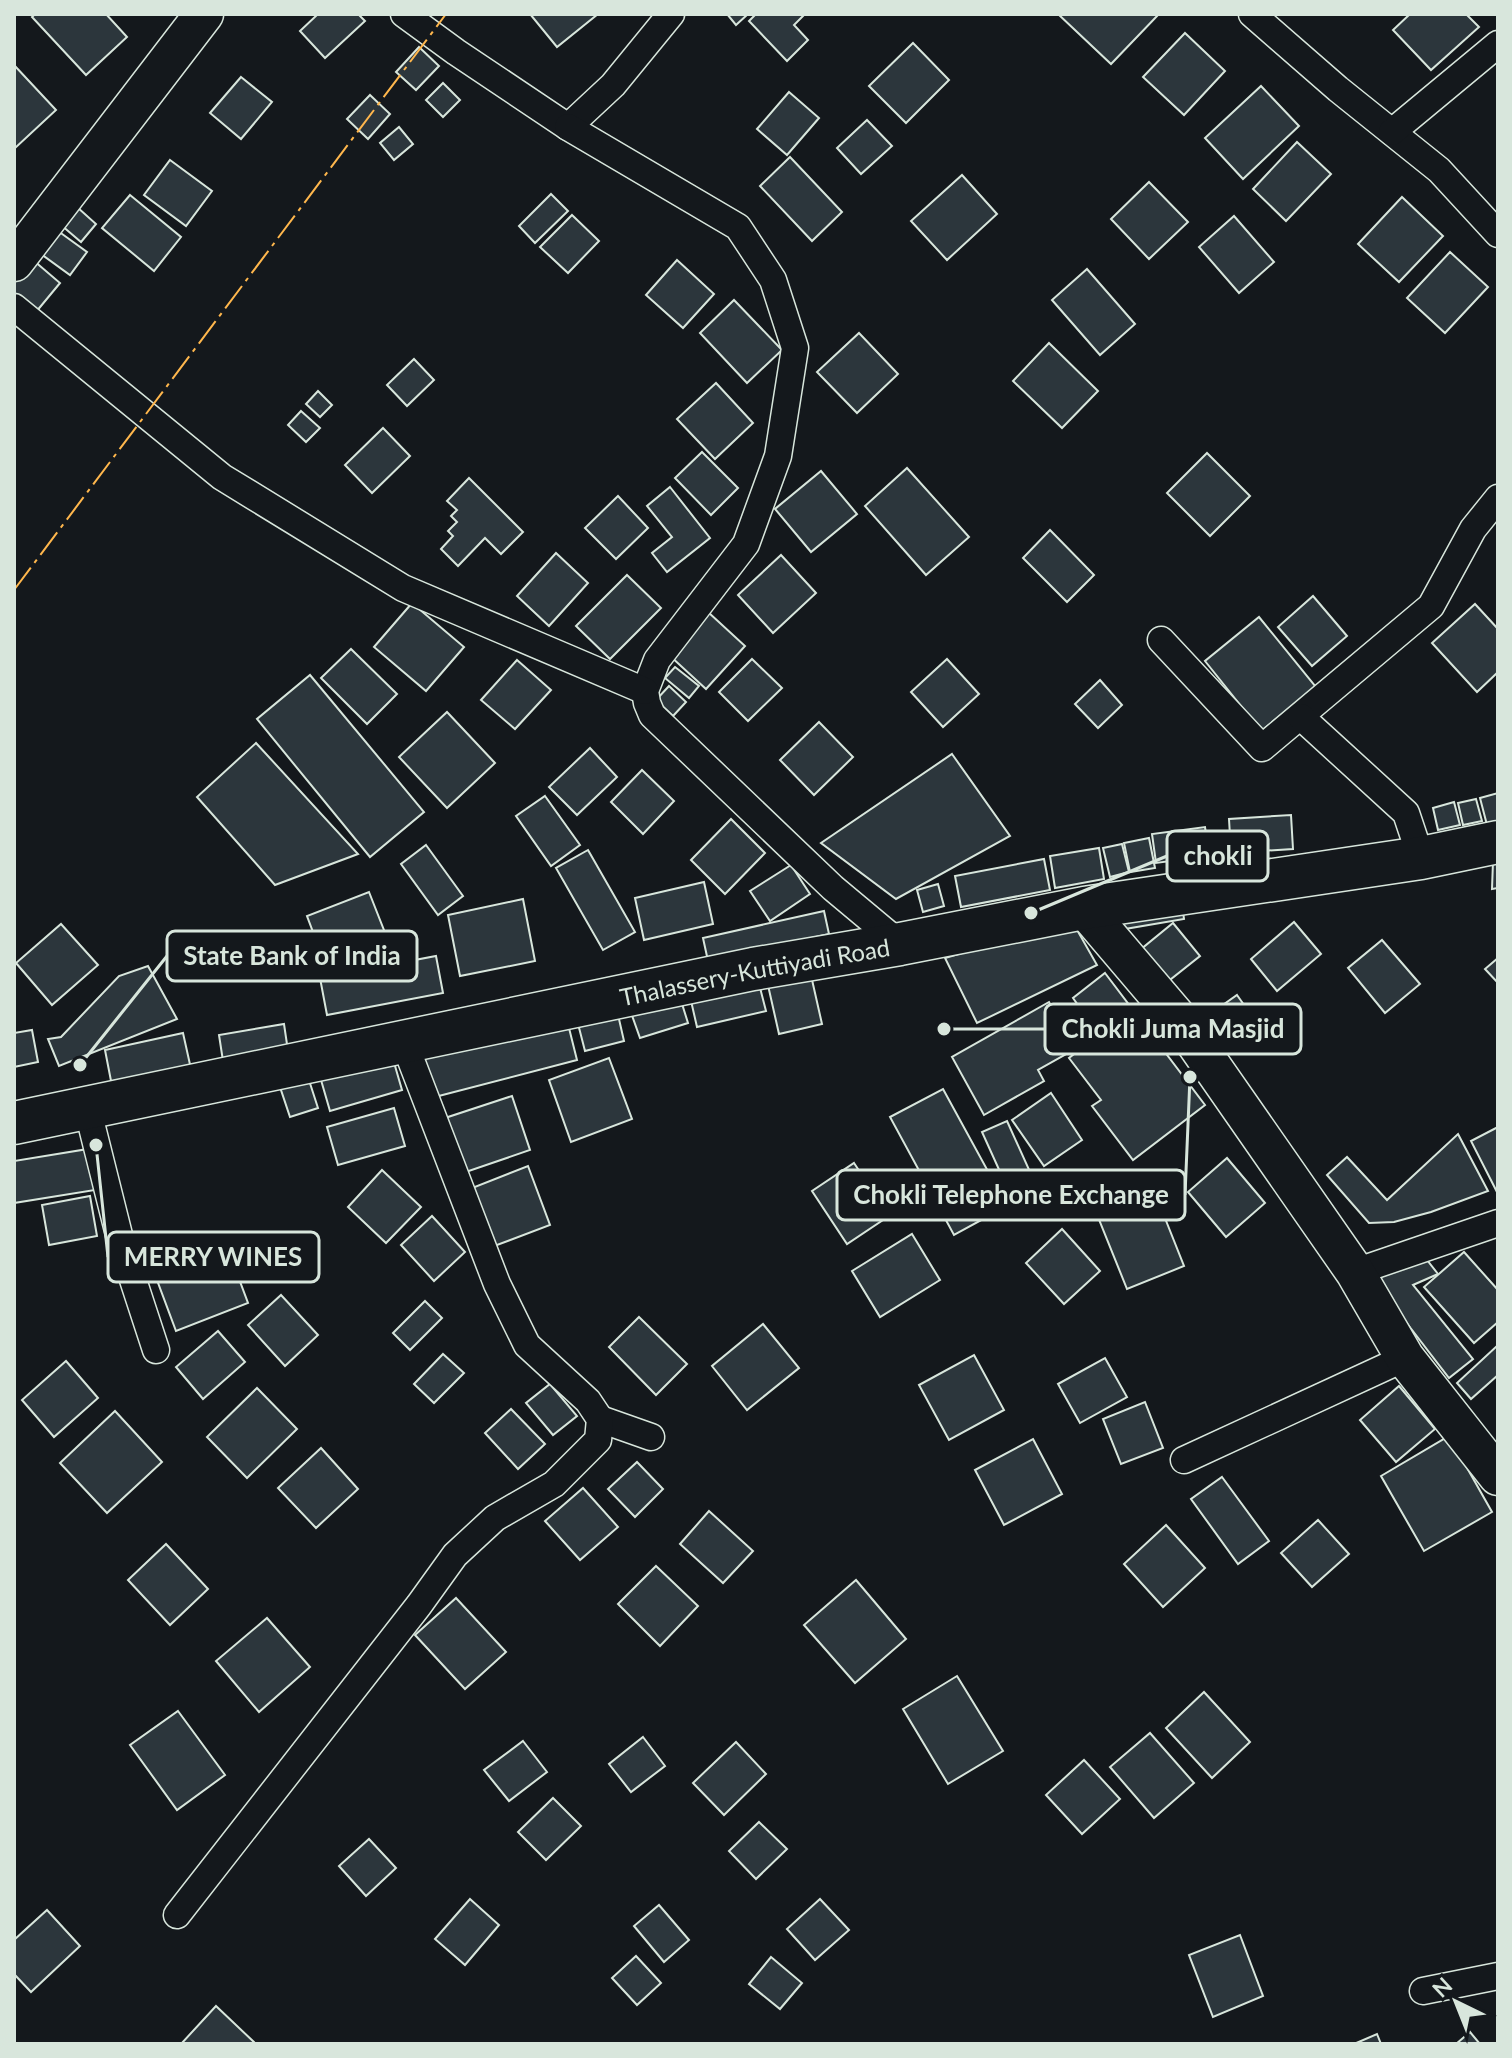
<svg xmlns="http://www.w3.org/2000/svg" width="1512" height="2058" viewBox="0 0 1512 2058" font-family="Lato,sans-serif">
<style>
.building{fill:#2c363c;stroke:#d8e6dc;stroke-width:2}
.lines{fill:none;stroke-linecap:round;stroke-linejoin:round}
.street-casing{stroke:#d8e6dc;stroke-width:29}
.secondary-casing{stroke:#d8e6dc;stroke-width:41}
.primary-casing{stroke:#d8e6dc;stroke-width:45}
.street{stroke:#14181c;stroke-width:26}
.secondary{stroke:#14181c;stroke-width:38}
.primary{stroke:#14181c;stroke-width:42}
.power{stroke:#ffb74d;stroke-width:2;stroke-dasharray:28 6 4 6;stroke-linecap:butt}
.labels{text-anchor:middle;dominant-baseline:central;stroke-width:6;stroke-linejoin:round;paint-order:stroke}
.street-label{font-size:24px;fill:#d8e6dc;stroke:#14181c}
.leader{fill:none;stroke:#d8e6dc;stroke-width:3}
.callout-dot{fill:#d8e6dc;stroke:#14181c;stroke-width:3}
.callout{fill:#14181c;stroke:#d8e6dc;stroke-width:3}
.callout-label{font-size:26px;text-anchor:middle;font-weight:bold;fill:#d8e6dc}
</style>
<rect width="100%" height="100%" fill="#14181c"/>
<g class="building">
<polygon points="35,14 106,14 127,37 86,75 32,17"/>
<polygon points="318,14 358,14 365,21 325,58 300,31"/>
<polygon points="530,14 598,14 557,47"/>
<polygon points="727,14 748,14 736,25"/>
<polygon points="756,14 805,14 794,25 808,40 787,61 749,21"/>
<polygon points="1058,14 1159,14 1111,64"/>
<polygon points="1410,14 1466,14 1479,27 1431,70 1393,30"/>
<polygon points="1185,33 1225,71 1184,115 1143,77"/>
<polygon points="913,43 949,80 906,123 869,86"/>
<polygon points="419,47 439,66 416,90 396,72"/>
<polygon points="14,65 56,110 14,149"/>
<polygon points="241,77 272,102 241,139 210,113"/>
<polygon points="443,83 460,100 443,117 426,100"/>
<polygon points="1261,86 1299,126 1243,179 1205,138"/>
<polygon points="789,92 819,118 787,155 757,129"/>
<polygon points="370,95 390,114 368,139 347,119"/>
<polygon points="867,120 892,146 861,174 837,148"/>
<polygon points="399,127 413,144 394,160 380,143"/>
<polygon points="1297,142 1331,174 1286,221 1253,189"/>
<polygon points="790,157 842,212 812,241 760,186"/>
<polygon points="170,160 212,191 186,226 144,195"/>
<polygon points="962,175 997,214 947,260 911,221"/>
<polygon points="1149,182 1188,222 1149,259 1111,219"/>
<polygon points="551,194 568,211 535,243 519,226"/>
<polygon points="130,195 181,237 154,271 102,228"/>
<polygon points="1402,197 1443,236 1399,282 1358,244"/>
<polygon points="77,207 96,224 81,242 61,225"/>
<polygon points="572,215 599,241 568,273 540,247"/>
<polygon points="1234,216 1274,262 1239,293 1199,247"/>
<polygon points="58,231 87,252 70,275 41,254"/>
<polygon points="1450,252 1488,287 1445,333 1407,298"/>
<polygon points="33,260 60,283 36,312 14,293 14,283"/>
<polygon points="677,260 714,294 683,328 646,295"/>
<polygon points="1087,269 1135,324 1100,355 1052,300"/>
<polygon points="734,300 782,350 747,383 700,333"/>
<polygon points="859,333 898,374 857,413 817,372"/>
<polygon points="1049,343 1098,391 1062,428 1013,381"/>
<polygon points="414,359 434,380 407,406 387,385"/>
<polygon points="716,383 753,423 715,459 677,419"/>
<polygon points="318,391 332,405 320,417 306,404"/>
<polygon points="301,411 320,428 306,442 288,425"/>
<polygon points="383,428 410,456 372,493 345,465"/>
<polygon points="702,452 738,488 711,515 675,478"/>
<polygon points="1207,453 1250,496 1210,536 1167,493"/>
<polygon points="907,468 969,537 926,575 865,506"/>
<polygon points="821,471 857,514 811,552 775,509"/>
<polygon points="469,478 523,532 501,554 485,538 458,566 441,549 453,536 448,531 457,522 451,516 457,510 447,501"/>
<polygon points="670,487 710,538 667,572 652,553 672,537 647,506"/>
<polygon points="618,496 648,528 616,559 585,528"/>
<polygon points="1050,530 1094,575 1067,602 1023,558"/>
<polygon points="556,553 588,583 549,626 517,596"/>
<polygon points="781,555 816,593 773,633 738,595"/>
<polygon points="627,575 661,608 610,659 576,626"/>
<polygon points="1313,596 1347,636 1312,666 1278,627"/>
<polygon points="412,603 464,647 426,691 374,647"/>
<polygon points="1475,604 1498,629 1498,672 1477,692 1432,643"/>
<polygon points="708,612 745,646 706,689 669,655"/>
<polygon points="1259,617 1316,687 1261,731 1205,661"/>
<polygon points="351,649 397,694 367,724 321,678"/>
<polygon points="752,659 782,688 748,721 719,692"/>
<polygon points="947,659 979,694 943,727 911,692"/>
<polygon points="517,660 551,690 515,729 481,700"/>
<polygon points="675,667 699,686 689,698 665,678"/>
<polygon points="310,675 424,812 370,857 257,719"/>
<polygon points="1100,680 1122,705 1098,728 1075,704"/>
<polygon points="669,686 686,702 673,716 656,700"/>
<polygon points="447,712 495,763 447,808 399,757"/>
<polygon points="819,722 853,757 814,795 780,760"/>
<polygon points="256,743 358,854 275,885 197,797"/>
<polygon points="590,748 617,777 577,815 549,787"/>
<polygon points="952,754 1010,836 896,899 821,843"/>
<polygon points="642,770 674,801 643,834 611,802"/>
<polygon points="1498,793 1498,823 1487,825 1480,798"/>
<polygon points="545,796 580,845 551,866 516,816"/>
<polygon points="1476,799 1482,821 1463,825 1458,803"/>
<polygon points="1454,802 1460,825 1438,830 1433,808"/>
<polygon points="1291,815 1293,849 1231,853 1229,819"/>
<polygon points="731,819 765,853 725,894 691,860"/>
<polygon points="1205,827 1209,856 1156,863 1152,834"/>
<polygon points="1149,838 1155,868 1130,872 1124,843"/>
<polygon points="1122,844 1129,872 1110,877 1103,848"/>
<polygon points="426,845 463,896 438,915 401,864"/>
<polygon points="1099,848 1104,879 1055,888 1050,856"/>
<polygon points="588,850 635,932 603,950 556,868"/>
<polygon points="1044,859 1050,890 961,907 955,876"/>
<polygon points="1498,860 1498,888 1492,889 1493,861"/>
<polygon points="791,865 810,894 770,921 750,891"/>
<polygon points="704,882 713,924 644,940 635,898"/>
<polygon points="938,884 944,906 923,912 917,890"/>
<polygon points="369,892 391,948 328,972 307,916"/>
<polygon points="1181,897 1184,919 1119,930 1116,908"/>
<polygon points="523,899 535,961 460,976 448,915"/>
<polygon points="824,911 829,934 708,961 703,938"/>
<polygon points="1072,921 1097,965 977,1023 945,958"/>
<polygon points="1294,922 1321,954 1277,991 1251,959"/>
<polygon points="1173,923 1200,956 1166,983 1140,950"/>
<polygon points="61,924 98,965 52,1005 16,963"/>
<polygon points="1382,940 1420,984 1385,1013 1348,968"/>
<polygon points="436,956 443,993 327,1015 320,978"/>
<polygon points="1498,958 1498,983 1485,969"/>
<polygon points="808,962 822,1024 779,1034 765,972"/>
<polygon points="148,966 177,1019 59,1066 48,1039 61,1037 119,976"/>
<polygon points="1105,973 1205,1105 1133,1160 1092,1106 1101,1100 1069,1058 1083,1047 1073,1035 1090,1022 1073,998"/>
<polygon points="757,976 766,1011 697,1027 689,992"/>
<polygon points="678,991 688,1023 640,1038 629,1007"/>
<polygon points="1237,995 1261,1029 1229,1051 1206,1017"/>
<polygon points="1049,1002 1075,1049 1038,1070 1044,1081 984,1115 952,1057"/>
<polygon points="616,1006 624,1041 585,1051 576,1016"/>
<polygon points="565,1012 577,1060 431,1098 418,1051"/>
<polygon points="284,1024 288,1051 223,1061 219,1035"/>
<polygon points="32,1030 38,1062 14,1067 14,1033"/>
<polygon points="183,1033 191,1069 112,1086 105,1050"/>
<polygon points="609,1058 632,1119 571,1142 549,1080"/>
<polygon points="393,1059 402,1090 330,1111 321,1080"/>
<polygon points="307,1074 318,1108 290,1117 279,1084"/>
<polygon points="943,1089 1007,1206 954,1235 890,1117"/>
<polygon points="1051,1093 1082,1140 1044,1166 1012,1120"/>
<polygon points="512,1096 530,1150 460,1174 442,1119"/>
<polygon points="394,1108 405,1146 338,1165 327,1127"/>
<polygon points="1007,1121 1040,1194 1015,1205 982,1132"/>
<polygon points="1498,1127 1498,1194 1471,1141"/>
<polygon points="1458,1134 1488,1191 1431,1212 1394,1222 1369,1223 1327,1175 1347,1157 1387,1200"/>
<polygon points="88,1149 95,1190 14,1203 14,1161"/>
<polygon points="1227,1158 1265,1203 1226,1237 1188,1192"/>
<polygon points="854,1163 889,1216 847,1244 812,1191"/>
<polygon points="528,1166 550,1225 489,1248 467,1190"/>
<polygon points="382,1170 421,1207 386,1243 348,1207"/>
<polygon points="1155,1193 1184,1266 1127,1289 1098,1217"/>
<polygon points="90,1196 97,1236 49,1245 42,1205"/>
<polygon points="432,1216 465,1252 434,1281 401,1245"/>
<polygon points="1062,1229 1100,1271 1064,1304 1026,1263"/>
<polygon points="912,1234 940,1280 880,1317 852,1271"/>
<polygon points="226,1244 248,1303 176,1331 154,1272"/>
<polygon points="1420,1251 1438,1274 1413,1285 1473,1359 1449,1378 1369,1274"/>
<polygon points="1464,1252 1498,1290 1498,1322 1474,1343 1424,1287"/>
<polygon points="281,1295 318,1335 285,1366 248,1325"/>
<polygon points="425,1301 442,1318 410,1350 393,1333"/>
<polygon points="639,1317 687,1364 656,1395 609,1347"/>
<polygon points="763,1324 799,1368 747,1410 712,1366"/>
<polygon points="218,1331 245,1362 203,1399 176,1367"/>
<polygon points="1498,1345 1498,1375 1471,1399 1457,1383"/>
<polygon points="443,1354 464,1373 434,1403 414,1384"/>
<polygon points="974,1355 1004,1410 949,1440 919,1385"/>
<polygon points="1105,1358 1127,1397 1080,1423 1058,1384"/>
<polygon points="66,1361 98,1398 54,1437 22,1400"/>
<polygon points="550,1384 577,1416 553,1435 526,1403"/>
<polygon points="1399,1386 1435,1429 1396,1462 1360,1420"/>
<polygon points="257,1388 297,1429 247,1478 207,1437"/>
<polygon points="1145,1402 1163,1448 1121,1464 1103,1419"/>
<polygon points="511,1409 545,1444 518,1469 485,1433"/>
<polygon points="115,1411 162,1462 107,1513 60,1463"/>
<polygon points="1449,1436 1492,1512 1424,1551 1381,1476"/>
<polygon points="1033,1439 1062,1494 1004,1525 975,1470"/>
<polygon points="321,1448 358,1489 316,1528 278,1488"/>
<polygon points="637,1462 663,1489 635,1517 608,1489"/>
<polygon points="1222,1477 1269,1541 1238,1564 1191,1499"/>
<polygon points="583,1488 618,1527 580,1560 545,1521"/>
<polygon points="709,1511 753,1551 723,1583 680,1544"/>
<polygon points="1318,1520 1349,1554 1312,1587 1281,1553"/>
<polygon points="1166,1525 1205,1568 1163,1607 1124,1564"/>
<polygon points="166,1544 208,1589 170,1625 128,1580"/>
<polygon points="656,1566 698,1606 660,1646 618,1604"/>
<polygon points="856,1580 906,1639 855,1683 804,1625"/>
<polygon points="456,1598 506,1652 465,1689 415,1635"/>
<polygon points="267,1618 310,1667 259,1712 216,1661"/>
<polygon points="957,1676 1003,1751 948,1784 903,1709"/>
<polygon points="1204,1692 1250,1742 1212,1778 1166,1728"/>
<polygon points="178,1711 225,1775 177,1810 130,1745"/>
<polygon points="1150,1733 1194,1783 1154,1818 1110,1767"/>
<polygon points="643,1737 665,1766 631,1792 609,1764"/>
<polygon points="523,1741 547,1772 509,1801 484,1770"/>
<polygon points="736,1742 766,1774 724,1815 693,1783"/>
<polygon points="1084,1760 1120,1799 1082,1834 1046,1795"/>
<polygon points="553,1798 581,1826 546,1860 518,1832"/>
<polygon points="759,1822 787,1849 756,1879 729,1851"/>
<polygon points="369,1839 396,1868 366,1896 339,1866"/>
<polygon points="470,1899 499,1925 465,1965 435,1939"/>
<polygon points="820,1899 849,1930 815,1960 787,1929"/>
<polygon points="659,1905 689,1940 664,1962 634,1926"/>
<polygon points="47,1910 80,1946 31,1992 14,1974 14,1940"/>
<polygon points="1240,1935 1263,1996 1213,2017 1189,1955"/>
<polygon points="636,1956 661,1983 637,2005 612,1978"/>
<polygon points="771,1957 802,1983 780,2009 749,1984"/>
<polygon points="216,2006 256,2044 181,2044"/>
<polygon points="1470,2032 1480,2044 1456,2044"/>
<polygon points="1377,2034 1381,2044 1354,2044"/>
</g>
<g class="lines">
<g class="street-casing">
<g id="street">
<polyline points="404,14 456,52 568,127 613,85 671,14"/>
<polyline points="1252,14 1338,89 1439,170 1498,234"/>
<polyline points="568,127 738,227 773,280 795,348 778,456 746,544 657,660 645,691 647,703 652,715 833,888 900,944"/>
<polyline points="1392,132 1498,44"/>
<polyline points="14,307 222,477 403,588 645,691"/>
<polyline points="1161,640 1262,748 1431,606 1473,529 1498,498"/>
<polyline points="1301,717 1406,813 1421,858"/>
<polyline points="87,1107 121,1243 156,1350"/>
<polyline points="1355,1272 1498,1223"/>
<polyline points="600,1419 651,1437"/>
<polyline points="1184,1460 1405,1358"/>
<polyline points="177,1915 419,1605 455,1555 495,1518 554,1484 598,1440 600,1419 588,1401 527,1345 497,1284 404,1042"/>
<polyline points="1423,1991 1498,1976"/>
</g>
</g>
<g class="secondary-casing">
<g id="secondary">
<polyline points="14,262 204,14"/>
<polyline points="1084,908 1181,1022 1355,1272 1405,1358 1498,1476"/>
</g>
</g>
<g class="primary-casing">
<g id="primary">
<path id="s1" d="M14,1123l739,-154 147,-25 184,-36 337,-50 77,-16"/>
</g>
</g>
<use href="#street" class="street"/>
<use href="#secondary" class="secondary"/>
<use href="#primary" class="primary"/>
<polyline class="power" points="14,590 446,14"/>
</g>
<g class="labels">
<g class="street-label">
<text stroke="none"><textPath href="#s1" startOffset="756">Thalassery-Kuttiyadi Road</textPath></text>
</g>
</g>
<path class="leader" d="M1031 913L1167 856M80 1065L167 956M944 1029L1045 1029M1190 1077L1185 1195M96 1145L108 1257"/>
<g class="callout-dot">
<circle cx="1031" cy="913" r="8"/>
<circle cx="80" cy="1065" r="8"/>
<circle cx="944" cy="1029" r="8"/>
<circle cx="1190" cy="1077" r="8"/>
<circle cx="96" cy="1145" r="8"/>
</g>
<g class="callout">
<rect x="1167" y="831" width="101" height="50" rx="8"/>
<rect x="167" y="931" width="250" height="50" rx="8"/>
<rect x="1045" y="1004" width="256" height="50" rx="8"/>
<rect x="837" y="1170" width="348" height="50" rx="8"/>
<rect x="108" y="1232" width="211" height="50" rx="8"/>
</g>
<g class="callout-label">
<text x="1218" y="865">chokli</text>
<text x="292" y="965">State Bank of India</text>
<text x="1173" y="1038">Chokli Juma Masjid</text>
<text x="1011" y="1204">Chokli Telephone Exchange</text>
<text x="213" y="1266">MERRY WINES</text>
</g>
<rect width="1512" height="2058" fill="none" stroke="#d8e6dc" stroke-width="32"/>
<g transform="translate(1456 2002) rotate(317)" stroke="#14181c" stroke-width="6" paint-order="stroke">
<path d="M0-6L14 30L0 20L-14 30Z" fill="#d8e6dc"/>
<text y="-12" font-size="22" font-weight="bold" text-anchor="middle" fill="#d8e6dc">N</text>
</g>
</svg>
